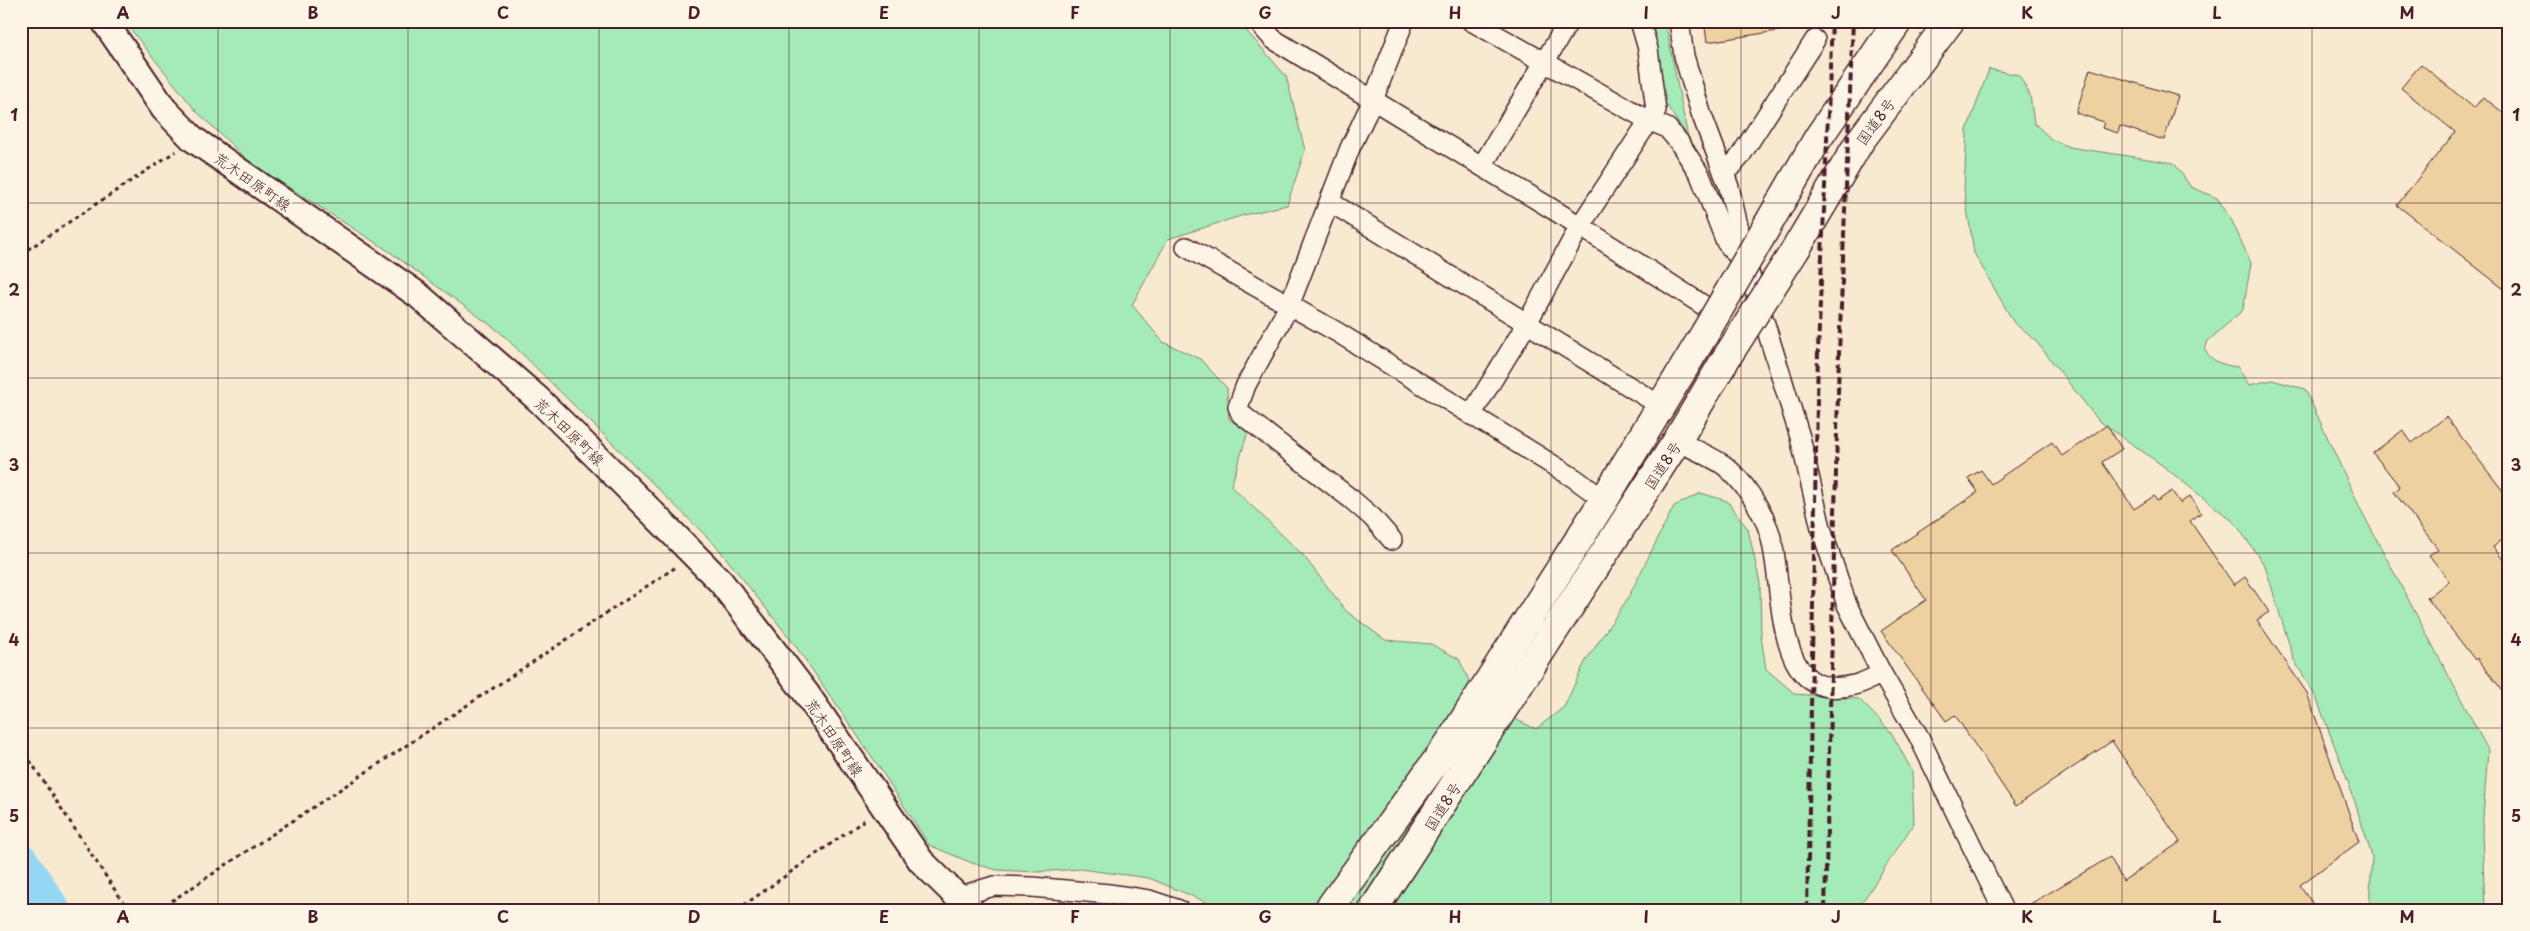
<svg xmlns="http://www.w3.org/2000/svg" width="2530" height="931" viewBox="0 0 2530 931" font-family="'Playpen Sans','Klee One',sans-serif">
<style>
.green{fill:#a5ebb7;stroke:#788571}
.lines{fill:none;stroke-linecap:round;stroke-linejoin:round}
.river{stroke:#93d7f4;stroke-width:35}
.building{fill:#eed1a1;stroke:#4a1f2b}
.minor-casing{stroke:#4a1f2b;stroke-width:22}
.major-casing{stroke:#4a1f2b;stroke-width:29}
.highway-casing{stroke:#4a1f2b;stroke-width:31}
.path{stroke:#4a1f2b;stroke-width:3;stroke-dasharray:4 4;stroke-linecap:butt}
.minor{stroke:#fcf5e5;stroke-width:19}
.major{stroke:#fcf5e5;stroke-width:25}
.highway{stroke:#fcf5e5;stroke-width:28}
.rail{stroke:#4a1f2b;stroke-width:4;stroke-dasharray:8 4;stroke-linecap:butt}
.highway-bridge-casing{stroke:#4a1f2b;stroke-width:31;stroke-linecap:butt}
.highway-bridge{stroke:#fcf5e5;stroke-width:28}
.grid{fill:none;stroke:#4a1f2b;stroke-width:1;stroke-opacity:0.55}
.labels{text-anchor:middle;dominant-baseline:central;stroke-width:4.5;stroke-linejoin:round;paint-order:stroke}
.street-label{font-size:15px;fill:#4a1f2b;stroke:#fcf5e5}
.neatline{fill:none;stroke:#4a1f2b;stroke-width:2}
.grid-label{font-size:16px;text-anchor:middle;font-weight:bold;fill:#4a1f2b}
</style>
<rect width="100%" height="100%" fill="#f8ead1"/>
<filter id="ink" filterUnits="userSpaceOnUse"><feTurbulence type="fractalNoise" baseFrequency=".02" numOctaves="2"/><feDisplacementMap in="SourceGraphic" scale="10" xChannelSelector="R" yChannelSelector="G"/><feConvolveMatrix kernelMatrix="1 2 1 2 8 2 1 2 1" color-interpolation-filters="sRGB"/></filter>
<g filter="url(#ink)">
<g class="green">
<polygon points="124,21 1238,21 1286,76 1305,150 1287,205 1244,215 1168,239 1132,305 1163,342 1200,359 1227,388 1229,419 1248,432 1231,486 1303,555 1346,611 1385,640 1431,644 1459,659 1479,702 1536,729 1564,707 1585,662 1628,598 1674,506 1701,493 1727,501 1748,529 1760,583 1761,636 1766,669 1795,694 1859,699 1891,732 1912,771 1914,823 1865,898 1855,910 1225,910 1149,878 1080,869 1037,872 997,870 972,863 929,845 879,767 795,645 718,548 500,332 387,250 251,163 196,111"/>
<polygon points="1647,21 1665,21 1688,138 1664,101"/>
<path d="M1989,69l30,6 11,20 4,28 17,16 18,8 105,16 17,24 26,11 14,21 20,44 -8,47 -35,31 -3,9c8,13 18,15 33,17l11,18 23,-5 33,9 57,123 126,238 -6,82 3,78h-116l3,-54 -22,-69 -34,-90 -22,-37 -29,-94 -30,-43 -72,-57 -65,-46 -63,-80 -21,-17 -40,-70 -10,-64 3,-59z"/>
</g>
<g class="lines">
<polyline class="river" points="21,861 53,910"/>
</g>
<g class="building">
<polygon points="1704,21 1783,21 1784,30 1707,42"/>
<polygon points="2421,64 2474,108 2483,97 2509,117 2509,293 2397,205 2455,132 2401,88"/>
<polygon points="2090,69 2178,96 2164,140 2120,126 2118,133 2102,128 2104,122 2076,113"/>
<polygon points="2446,417 2509,499 2509,535 2493,547 2509,567 2509,699 2477,658 2475,660 2427,598 2449,581 2429,555 2438,549 2394,492 2400,487 2373,453 2403,430 2412,443"/>
<polygon points="2107,425 2122,449 2102,462 2134,509 2154,496 2157,501 2172,491 2180,503 2190,496 2201,513 2190,521 2234,585 2245,577 2269,612 2257,620 2307,693 2359,842 2300,885 2317,910 2020,910 2110,857 2123,881 2180,842 2112,741 2016,806 1955,715 1946,721 1881,631 1926,600 1892,550 1978,492 1968,478 1981,470 1991,484 2052,442 2062,456"/>
</g>
<g class="lines">
<g class="minor-casing">
<g id="minor">
<polyline points="1257,21 1273,39 1580,226 1717,314"/>
<polyline points="1471,21 1646,119 1667,128 1679,142 1700,175 1726,242 1746,266"/>
<polyline points="1679,21 1684,56 1701,113 1729,187 1748,269 1800,437 1821,528 1847,605 1882,674 1919,737 2003,910"/>
<polyline points="1482,166 1569,21"/>
<polyline points="1724,174 1739,158 1815,40"/>
<polyline points="1330,202 1661,406"/>
<polyline points="1186,247 1337,332 1574,478 1604,500"/>
<polyline points="1471,415 1526,325 1580,226 1656,110 1648,49 1640,21"/>
<path d="M1677,441c16,8 34,15 48,25 18,15 35,40 43,62 19,49 -1,179 86,157 10,-2 19,-8 28,-11"/>
<polyline points="1392,540 1372,517 1351,499 1241,414 1238,407 1246,385 1289,306 1350,148 1373,100 1404,21"/>
<polyline points="957,897 994,886 1032,887 1109,894 1149,900 1179,910"/>
</g>
</g>
<g class="major-casing">
<polyline id="major" points="104,21 164,109 193,139 418,295 538,399 600,460 721,582 806,693 921,861 971,910"/>
</g>
<g class="highway-casing">
<g id="highway">
<polyline points="1778,207 1818,138 1898,21"/>
<polyline points="1797,247 1860,141 1950,21"/>
<polyline points="1328,910 1450,742 1604,500 1705,333"/>
<polyline points="1373,910 1677,441 1725,360"/>
</g>
</g>
<g class="path">
<polyline points="21,254 176,151"/>
<polyline points="21,747 128,910"/>
<polyline points="158,910 676,567"/>
<polyline points="737,910 866,819"/>
</g>
<use href="#minor" class="minor"/>
<use href="#major" class="major"/>
<use href="#highway" class="highway"/>
<g class="rail">
<polyline points="1807,910 1818,351 1832,21"/>
<polyline points="1825,910 1839,353 1853,21"/>
</g>
<g class="highway-bridge-casing">
<g id="highway-bridge">
<polyline points="1705,333 1778,207"/>
<polyline points="1725,360 1797,247"/>
</g>
</g>
<use href="#highway-bridge" class="highway-bridge"/>
</g>
</g>
<path class="grid" d="M218,21v889M408,21v889M599,21v889M789,21v889M979,21v889M1170,21v889M1360,21v889M1551,21v889M1741,21v889M1931,21v889M2122,21v889M2312,21v889M21,203h2488M21,378h2488M21,553h2488M21,728h2488"/>
<g class="labels">
<g class="street-label">
<text transform="translate(1875 121) rotate(-54)">国道8号</text>
<text transform="translate(253 181) rotate(35)">荒木田原町線</text>
<text transform="translate(570 431) rotate(44)">荒木田原町線</text>
<text transform="translate(1662 465) rotate(-57)">国道8号</text>
<text transform="translate(835 737) rotate(56)">荒木田原町線</text>
<text transform="translate(1442 806) rotate(-58)">国道8号</text>
</g>
</g>
<rect width="2530" height="931" fill="none" stroke="#fcf5e5" stroke-width="55"/>
<rect x="28" y="28" width="2474" height="876" class="neatline"/>
<g class="grid-label">
<text x="123" y="19">A</text>
<text x="313" y="19">B</text>
<text x="503" y="19">C</text>
<text x="694" y="19">D</text>
<text x="884" y="19">E</text>
<text x="1075" y="19">F</text>
<text x="1265" y="19">G</text>
<text x="1455" y="19">H</text>
<text x="1646" y="19">I</text>
<text x="1836" y="19">J</text>
<text x="2027" y="19">K</text>
<text x="2217" y="19">L</text>
<text x="2407" y="19">M</text>
<text x="14" y="121">1</text>
<text x="2516" y="121">1</text>
<text x="14" y="296">2</text>
<text x="2516" y="296">2</text>
<text x="14" y="471">3</text>
<text x="2516" y="471">3</text>
<text x="14" y="646">4</text>
<text x="2516" y="646">4</text>
<text x="14" y="822">5</text>
<text x="2516" y="822">5</text>
<text x="123" y="923">A</text>
<text x="313" y="923">B</text>
<text x="503" y="923">C</text>
<text x="694" y="923">D</text>
<text x="884" y="923">E</text>
<text x="1075" y="923">F</text>
<text x="1265" y="923">G</text>
<text x="1455" y="923">H</text>
<text x="1646" y="923">I</text>
<text x="1836" y="923">J</text>
<text x="2027" y="923">K</text>
<text x="2217" y="923">L</text>
<text x="2407" y="923">M</text>
</g>
</svg>
